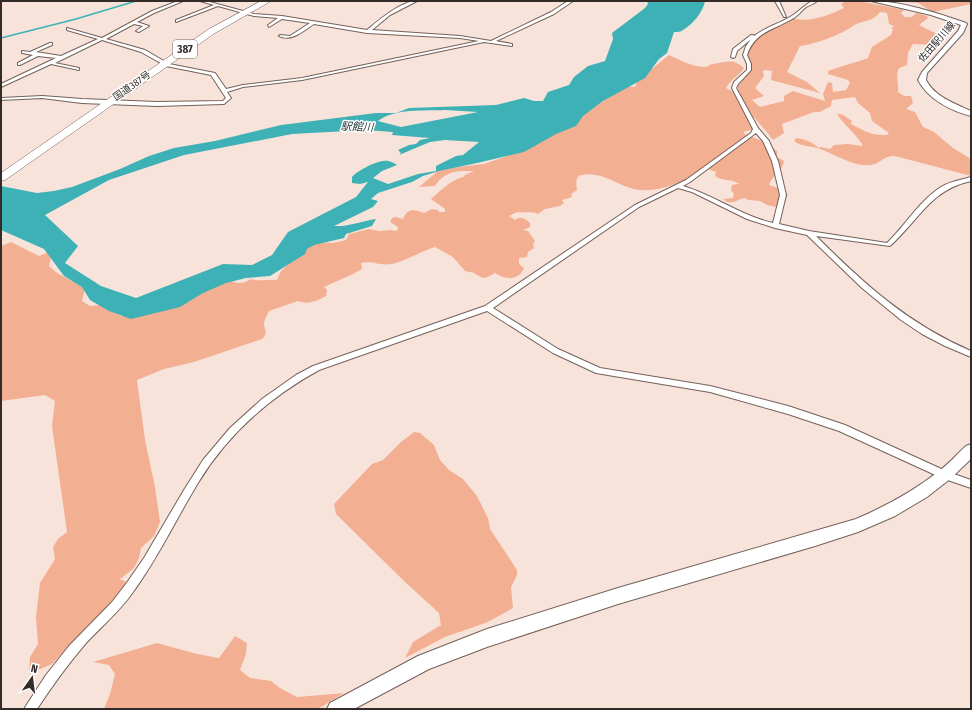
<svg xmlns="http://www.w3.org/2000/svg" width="972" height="710" viewBox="0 0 972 710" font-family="'Fira Sans Condensed','Noto Sans JP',sans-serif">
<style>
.green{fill:#f3af92;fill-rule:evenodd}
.water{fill:#3db1b6;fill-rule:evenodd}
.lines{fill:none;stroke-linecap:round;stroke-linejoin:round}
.stream{stroke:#3db1b6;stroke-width:1.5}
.street-casing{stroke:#73615a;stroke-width:2}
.secondary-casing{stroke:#73615a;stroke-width:2}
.highway-casing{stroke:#73615a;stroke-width:1}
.street{fill:#fff;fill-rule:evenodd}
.secondary{fill:#fff;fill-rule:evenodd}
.highway{fill:#fff;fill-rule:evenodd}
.labels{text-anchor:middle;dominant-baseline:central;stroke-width:3;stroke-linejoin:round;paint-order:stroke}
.far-street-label{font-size:10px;fill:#332b28;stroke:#fff}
.shield{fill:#fff;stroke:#706b68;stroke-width:1}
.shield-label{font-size:11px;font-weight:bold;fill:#332b28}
.far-water-label{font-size:11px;font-style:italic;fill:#1d3738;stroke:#fff}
</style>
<rect width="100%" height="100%" fill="#f8e3db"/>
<g class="green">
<path d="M846,1h13l45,9 -3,3 4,4h7l4,-4 11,3 1,2 -9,7 16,8 2,9 -1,3 -23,-1 -5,9 -1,12 -8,3c-4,9 0,15 -1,24l6,4h7l2,7 -7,6 9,3 8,15 11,5 19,16 18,11v17l-76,-20c-13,0 -14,8 -25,9 -18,2 -36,-12 -53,-17 -8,-2 -16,-2 -23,-7l2,-3c9,1 16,4 23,10l2,-1 9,2 4,-4 14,-1 14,2v-2c-7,-11 -18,-19 -25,-30 5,-1 10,4 15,7l-1,3c16,8 18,11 36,11l2,-2 -17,-12 -2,-8 -12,-10 -3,-6 -23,3 -1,6 -11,6h-6l-32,12 2,9 -11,7c-10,-15 -35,-35 -35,-54l13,-15v-9l-5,-7c4,-16 28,-31 44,-35 5,-2 10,0 15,0 14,-1 26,-6 39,-12l-3,-4zM880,12l7,1 2,11 5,2 -3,2 2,1 -2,6 -19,12 -4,11c-13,5 -27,8 -40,13v3l20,6 2,3 -4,7 -13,2 -1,-9 -4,-1 -5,12 2,7 -32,-10 -9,5v5l-24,6 -8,-7 12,-4 -9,-8 9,-12 -1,-5 3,-1 6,1 -1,9 49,13 -13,-11 -20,-10 13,-26c16,-2 40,-11 53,-20 8,-6 19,-3 27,-14z"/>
<polygon points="900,1 971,1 971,4 933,12 918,3"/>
<path d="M669,55c14,6 22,12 38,12 4,-4 7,-3 12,-4 13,-2 15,-3 25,5 -5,8 -13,11 -18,20l6,3 23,38 -12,3 2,2 17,7 15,10v6l7,4c-1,10 -12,14 -15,24l14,5 5,5 -3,6 -9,6 -9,-2 -7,-4 -12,-1 -3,-2c-9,1 -13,9 -22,1l10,-1 1,-4 -3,-4 1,-5 7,-1c-8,-6 -16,-2 -24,-8l1,-4 -11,-4 -2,4c-19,8 -41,20 -62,18 -20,-1 -38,-20 -59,-15 -7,1 -6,9 -5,15l-6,4 1,3 -10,3 2,3 -4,3 -15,3 -7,5c-7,-3 -14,-1 -21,-2l-8,4 6,4c5,-5 11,-1 15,3v4l-7,3 5,1 7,10 -2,3 1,4 -6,4 -1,5 -8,1v6l5,4c-5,13 -19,12 -29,5 -11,6 -10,7 -21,0 -2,-1 -6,-1 -9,-2l-12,-14 -18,-10c-14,4 -29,14 -43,17 -11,2 -21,-4 -31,-1l1,6 -9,5 -29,13 3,3 -1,6c-9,5 -18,9 -28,5l-29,10c-2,4 -5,9 -5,13 1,7 4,9 -2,15l-68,23 -30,7 -27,11 8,60 10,47 5,35 -6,14 -13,12 -2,10 -5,10 -15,12h4l4,3v5l-15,13 -60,63 -23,10 1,-17 8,-13 -2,-27 4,-34 15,-24 -2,-12 5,-8 9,-7 -15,-106 3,-25 -10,-6 -44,6v-155l10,-4 28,14 10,-4 2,6 -2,8 8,7 28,15 -3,13 8,5 11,-1 20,11 19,-2 89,-34c8,4 14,4 22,-1 9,3 17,0 26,1l4,-9 12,-11 8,-12 17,-6 15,1 13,-3 3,-6 20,-5 10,2 11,-1 7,1 1,-4 -8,-5 2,-4 4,-1 7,2c4,-11 11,-10 21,-6l8,-4 6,1 1,2h6v-3l-14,-10c8,-7 22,-21 33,-22l1,-2 9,-4c-17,0 -28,-1 -39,15l-16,1 19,-16 13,-3 33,-4 29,-10 80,-46 33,-22 9,1 2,-6z"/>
<polygon points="414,432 420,433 434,445 440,460 449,470 463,479 477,496 488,518 490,529 517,570 517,575 511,587 513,608 488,622 445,637 405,658 413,642 441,625 439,613 405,582 336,514 334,504 372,464 383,460 401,442"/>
<polygon points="235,636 247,643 246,654 240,670 250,678 271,681 280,688 297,697 344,693 318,709 104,709 110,694 115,674 109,665 93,662 157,643 197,654 219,658"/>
</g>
<path class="water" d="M647,1h58c-2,11 -12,23 -22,29 -2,2 -6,2 -9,2l-7,21 -8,6 -14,19 -42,23 -20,15 -7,10 -20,8 -32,18 -47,11 -38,8 -16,5 -11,6 -34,11 -7,6 7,2 -5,6 -39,19c14,1 28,-5 42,-7l-4,7 -26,8 -2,4 -30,7 -7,4 -2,5 -35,22 -24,2 -20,5 -23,10 -23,14 -49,12 -22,-8 -19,-11 -8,-13 -18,-11 -20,-27 -43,-19v-44l36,7 17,-2 18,-4 48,-18 29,-13 25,-8 41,-7 66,-16 95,-12h20l13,-5 87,-3 28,-7 10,3h9l5,-9 21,-7 5,-8 14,-11 17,-5 8,-22 -1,-6 33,-25 3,-4zM445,110l33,2 -77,15 -23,-6c17,-13 45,-10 67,-11zM366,130l27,2 -1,3 38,3 -10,2 -4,4 -7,1 -11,5 3,3 -2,2 31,-13 15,-2 34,2 -16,13 -7,1 -20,10v5l-18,3 -30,10 -15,-6 9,-7 15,-6c-3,-2 -9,-5 -13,-4 -8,0 -27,10 -32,16v6l8,1 8,-2 -12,15 -68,35 -16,23 -20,10 -29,-1 -87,34 -35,-12 -36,-23 13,-17 -33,-31 64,-35 75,-25 108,-21z"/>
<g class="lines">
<polyline class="stream" points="1,38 76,19 136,1"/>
<g class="street-casing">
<g id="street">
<path d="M178,1h5l-29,12 -17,9 12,4 -10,6 -3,-1 7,-5 -9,-2 -28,15 39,11 24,14 46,9 11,16 17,-4 59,-7 177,-37 -19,-3 -93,-5 -53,-9c-11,7 -22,18 -35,12l1,-1 10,1 20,-13 -28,-4 -13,8 -1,-2 10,-7 -24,-2 -36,-10 -42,16v-2l38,-15 -14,-4h6l48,13 28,2 85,14c12,-10 34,-29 50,-29l-27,14 -18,15 88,6 31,5 60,-29 17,-11h5l-19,13 -58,27 16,3v2l-28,-4 -182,38 -59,7 -16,5 4,6 -7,6 -67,2 -75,-3 -40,-5 -41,2v-2l41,-2 40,3 75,3 66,-1 3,-3 -15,-23 -45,-9 -25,-14 -39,-12 -47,23 24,5v2l-28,-6 -50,23v-3l55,-26 -18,-2 -18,9h-2v-2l15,-8 -11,-2v-2l8,1 20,-9h2v2l-16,7 25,4 37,-17 -31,-9v-2l35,10 50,-27z"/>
<polygon points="775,1 779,1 786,17 784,17"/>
<path d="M812,1h5c-3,3 -8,4 -11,6 -5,4 -8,9 -14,12 -19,11 -37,13 -45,36l4,9v6l-13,14 -2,4 22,40 11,13 9,20 8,34 -7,29 30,7 78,12c19,-18 32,-42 54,-56 10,-6 20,-7 30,-10v4c-41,9 -52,39 -81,65l-74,-10c48,48 92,88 155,115v6l-26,-11 -23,-12 -21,-14 -39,-32 -55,-53 -32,-7 -28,-9 -55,-27 -14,-4 -39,19 -146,101 65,41 42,19 110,18 78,20 57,19 103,47 23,8v8l-29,-10 -103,-47 -51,-17 -78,-22 -114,-19 -43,-20 -66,-42 -168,59c-49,27 -92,65 -121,113 -22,36 -40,75 -65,109 -13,19 -31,34 -47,51 -18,21 -34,43 -49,66h-13l22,-34 23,-29 43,-44 14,-18 18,-26 40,-68 19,-30 27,-32 32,-29 34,-24 17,-9 172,-60 150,-101 51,-25 65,-47 2,-4 -21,-41 2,-6 13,-12v-6l-4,-9 3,-9 5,-7 -14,12 -2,6 -2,1 -2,-1 2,-8 18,-14h2l1,1c10,-8 24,-12 36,-19 9,-5 13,-11 22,-16zM756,133l7,8 9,20 8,34 -7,28c-32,-7 -59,-28 -90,-37l7,-4z"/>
</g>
</g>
<g class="secondary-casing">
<g id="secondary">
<path d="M871,1c31,0 66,12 95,22l1,1 -4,9 -36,40 -1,7c9,17 28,23 45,31v5c-20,-5 -43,-17 -53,-36l4,-8 36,-41 3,-6 -30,-10z"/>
<path d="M971,444v15l-21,20 -23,18 -32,19 -37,16 -43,14 -197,58 -131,43 -58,22 -75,40h-27l3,-6 88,-47 69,-27 131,-41 238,-69c30,-13 58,-28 83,-48 10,-7 18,-17 27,-25z"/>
</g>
</g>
<g class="highway-casing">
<polygon id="highway" points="261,1 271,1 215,33 5,180 1,181 1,173 209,29"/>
</g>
<use href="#street" class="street"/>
<use href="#secondary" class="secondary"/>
<use href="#highway" class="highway"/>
</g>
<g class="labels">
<g class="far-street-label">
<text transform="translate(937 42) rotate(-49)">佐田駅川線</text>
<text transform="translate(132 86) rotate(-35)">国道387号</text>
</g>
<rect class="shield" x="173" y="40" width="24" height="18" rx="3"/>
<g class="shield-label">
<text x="185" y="49">387</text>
</g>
<g class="far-water-label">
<text transform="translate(357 127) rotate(2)">駅館川</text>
</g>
</g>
<rect width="972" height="710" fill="none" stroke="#332b28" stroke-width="4"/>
<g transform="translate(32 678) rotate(14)" stroke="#ffffff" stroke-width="3" paint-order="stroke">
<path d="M0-3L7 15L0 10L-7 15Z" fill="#332b28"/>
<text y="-6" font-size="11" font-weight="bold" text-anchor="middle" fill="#332b28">N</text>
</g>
</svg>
